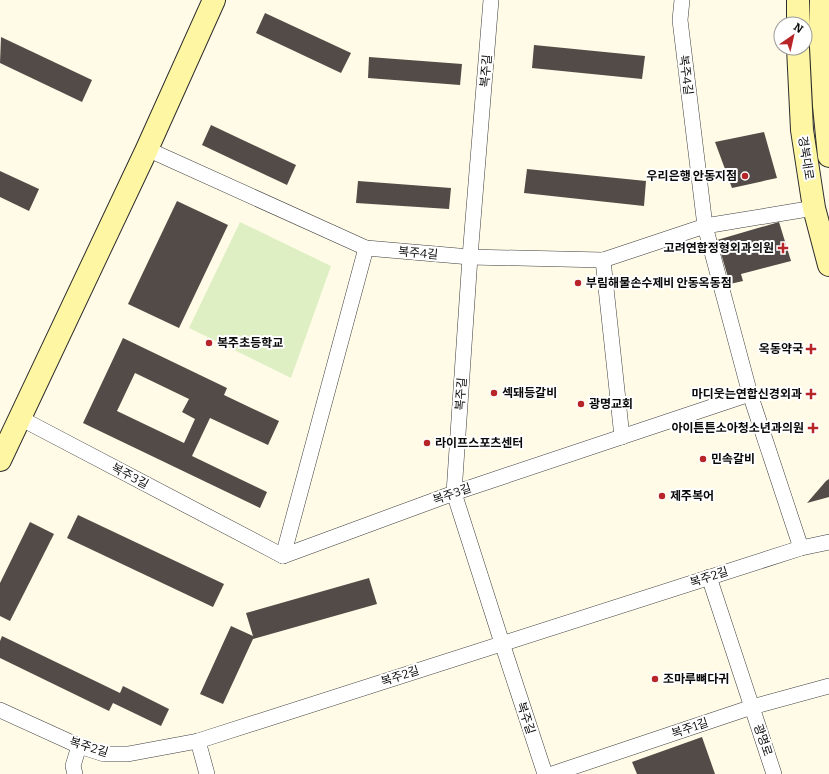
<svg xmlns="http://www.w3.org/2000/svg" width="829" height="774" viewBox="0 0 829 774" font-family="Bitter,'Noto Sans KR',serif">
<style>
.pitch{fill:#dfefc4}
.building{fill:#524b47;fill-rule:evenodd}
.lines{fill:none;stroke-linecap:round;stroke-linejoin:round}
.street-casing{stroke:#3d3d3d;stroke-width:16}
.secondary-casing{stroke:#2c2c2c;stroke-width:24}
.street{stroke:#fff;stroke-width:15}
.secondary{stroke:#fef6a3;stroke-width:22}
.poi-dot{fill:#b72529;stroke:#fff;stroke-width:1.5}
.labels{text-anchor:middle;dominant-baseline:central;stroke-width:4;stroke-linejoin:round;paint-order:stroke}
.street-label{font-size:12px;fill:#0a0a0a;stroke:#fff}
.poi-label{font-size:12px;font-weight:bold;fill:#0a0a0a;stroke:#fff;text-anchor:start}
</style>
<rect width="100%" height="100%" fill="#fffbe7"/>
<polygon class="pitch" points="240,222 331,266 291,378 189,328"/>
<g class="building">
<polygon points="265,13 351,53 341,73 256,33"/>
<polygon points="1,37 92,80 82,102 0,63"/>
<polygon points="534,45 645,56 642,79 532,68"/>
<polygon points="369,57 462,64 460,85 368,78"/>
<polygon points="211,125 296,165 287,185 202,145"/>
<polygon points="764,132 777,178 732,188 715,142"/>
<polygon points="527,169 646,181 644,206 524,193"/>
<polygon points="0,171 39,189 29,211 0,197"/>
<polygon points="358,181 451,188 449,209 356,203"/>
<polygon points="177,201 228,225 179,328 128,304"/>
<polygon points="779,222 791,261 741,274 743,281 730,284 717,240"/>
<path d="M123,338l104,50 -3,7 55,26 -11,24 -58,-27 -18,38 75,36 -7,16 -177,-85zM135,373l54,26 -7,13 13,7 -11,24 -67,-32z"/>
<polygon points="829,479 829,497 807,503 826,481"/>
<polygon points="78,515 224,584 213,607 67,538"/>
<polygon points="30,522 54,534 10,621 0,616 0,583"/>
<polygon points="369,578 377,604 253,639 223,704 200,694 231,626 253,636 246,613"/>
<polygon points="2,636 120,693 123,686 169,709 161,726 113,703 109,711 0,658 0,641"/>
<polygon points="702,737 715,774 637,774 632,762"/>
</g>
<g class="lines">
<g class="street-casing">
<g id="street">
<polyline points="491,0 470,257 454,493 502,643 545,774"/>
<polyline points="682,0 680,20 705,226 750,394 801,548"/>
<polyline points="147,149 366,248 470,257 603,260 705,226 814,208"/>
<polyline points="603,260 622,437"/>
<polyline points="20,418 283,556 454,493 750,394"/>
<polyline points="283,556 366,248"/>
<polyline points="709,577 774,774"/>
<polyline points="0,710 79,746 104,754 128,754 198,741 801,548 829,542"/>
<polyline points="198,741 207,774"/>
<polyline points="75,774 73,766 79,746"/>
<polyline points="552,774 752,707 829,686"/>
</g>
</g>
<g class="secondary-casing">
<g id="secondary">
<polyline points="821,0 820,27 824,106 829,156"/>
<polyline points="798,24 798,0"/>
<polyline points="798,48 802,130 814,208 829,265"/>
<polyline points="0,460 147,149 214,0"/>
</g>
</g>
<use href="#street" class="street"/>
<use href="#secondary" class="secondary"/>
</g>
<g class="poi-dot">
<circle cx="745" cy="176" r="4"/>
<path d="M781 242h4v4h4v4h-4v4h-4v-4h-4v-4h4z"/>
<circle cx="578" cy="283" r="4"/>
<circle cx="209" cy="343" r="4"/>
<path d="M809 343h4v4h4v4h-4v4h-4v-4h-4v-4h4z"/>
<circle cx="494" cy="393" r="4"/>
<path d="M809 388h4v4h4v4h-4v4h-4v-4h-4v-4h4z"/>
<circle cx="581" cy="404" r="4"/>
<path d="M811 422h4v4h4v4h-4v4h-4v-4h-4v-4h4z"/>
<circle cx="427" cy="443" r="4"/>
<circle cx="703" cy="459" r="4"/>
<circle cx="662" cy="496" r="4"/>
<circle cx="655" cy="679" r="4"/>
</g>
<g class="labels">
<g class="street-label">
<text transform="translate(486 71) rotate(-85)">복주길</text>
<text transform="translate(686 75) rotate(83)">복주4길</text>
<text transform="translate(806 158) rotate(81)">경북대로</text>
<text transform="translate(418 253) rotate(5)">복주4길</text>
<text transform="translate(461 394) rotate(-86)">복주길</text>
<text transform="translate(130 476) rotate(28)">복주3길</text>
<text transform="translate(452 494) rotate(-19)">복주3길</text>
<text transform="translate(709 577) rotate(-18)">복주2길</text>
<text transform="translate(400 676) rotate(-18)">복주2길</text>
<text transform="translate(526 718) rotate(72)">복주길</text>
<text transform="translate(690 728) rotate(-19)">복주1길</text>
<text transform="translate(763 740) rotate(71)">광명로</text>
<text transform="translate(89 747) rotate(17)">복주2길</text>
</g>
<g class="poi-label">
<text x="737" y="176" text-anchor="end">우리은행 안동지점</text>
<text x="774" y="248" text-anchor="end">고려연합정형외과의원</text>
<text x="586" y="283">부림해물손수제비 안동옥동점</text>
<text x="217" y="343">복주초등학교</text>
<text x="803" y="349" text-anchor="end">옥동약국</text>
<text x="502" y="393">섹돼등갈비</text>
<text x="802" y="394" text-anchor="end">마디웃는연합신경외과</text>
<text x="589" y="404">광명교회</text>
<text x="804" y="428" text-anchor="end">아이튼튼소아청소년과의원</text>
<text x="435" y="443">라이프스포츠센터</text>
<text x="711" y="459">민속갈비</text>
<text x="670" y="496">제주복어</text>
<text x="663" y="679">조마루뼈다귀</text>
</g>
</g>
<g transform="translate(793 36) rotate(34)"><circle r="19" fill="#ffffff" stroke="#9d9d9d"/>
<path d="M0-3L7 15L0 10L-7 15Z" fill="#b72529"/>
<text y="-6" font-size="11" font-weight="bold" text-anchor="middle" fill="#0a0a0a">N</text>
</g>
</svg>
